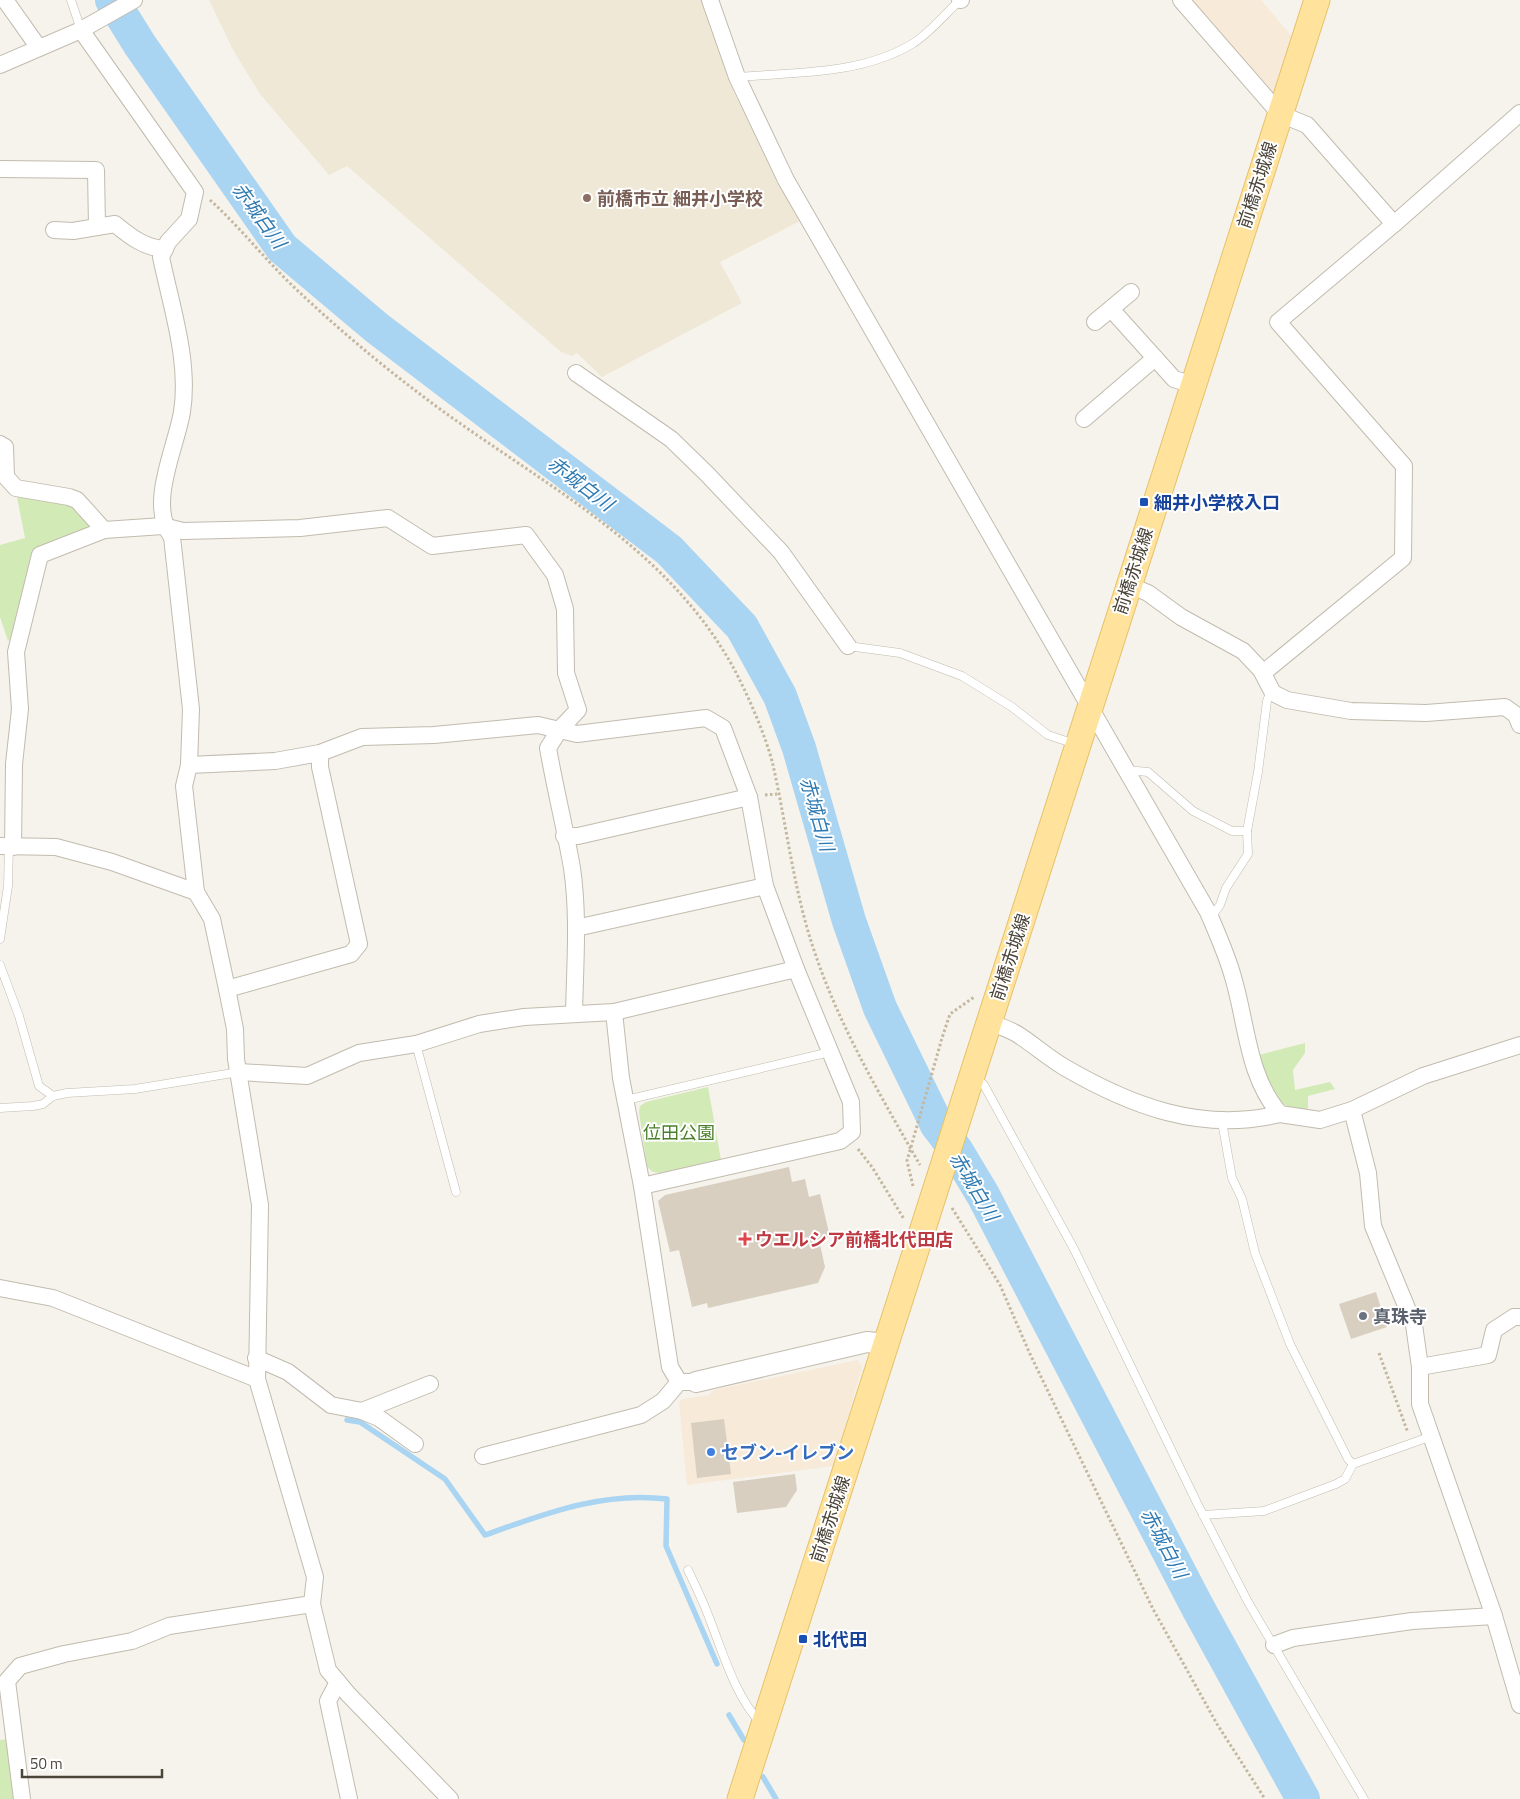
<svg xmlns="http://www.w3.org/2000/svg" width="1520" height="1799" viewBox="0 0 1520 1799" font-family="'Titillium Web','Noto Sans JP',sans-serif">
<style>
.commercial{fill:#f7ead8}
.education{fill:#efe8d6}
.green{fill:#d2eab5}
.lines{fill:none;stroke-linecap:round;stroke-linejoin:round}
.stream{stroke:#a9d4f2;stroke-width:5.5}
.river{stroke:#a9d4f2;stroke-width:34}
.building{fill:#d8cfc1}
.service-casing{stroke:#c2bbae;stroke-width:9}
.minor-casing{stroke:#c2bbae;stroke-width:18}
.tertiary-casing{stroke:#c2bbae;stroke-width:22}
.primary-casing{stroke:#e6c16a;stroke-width:27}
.path{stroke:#c4b79f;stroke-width:3;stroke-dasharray:2.5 2.5;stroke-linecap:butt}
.service{stroke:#fff;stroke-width:8}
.minor{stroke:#fff;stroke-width:16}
.tertiary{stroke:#fff;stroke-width:20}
.primary{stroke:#ffe39c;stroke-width:25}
.education-dot{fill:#8d6e63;stroke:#fff;stroke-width:2}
.transit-dot{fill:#1a4fb4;stroke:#fff;stroke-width:2}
.health-dot{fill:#e0444e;stroke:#fff;stroke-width:2}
.worship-dot{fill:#6b7280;stroke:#fff;stroke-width:2}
.shop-dot{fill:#3f7fe0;stroke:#fff;stroke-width:2}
.labels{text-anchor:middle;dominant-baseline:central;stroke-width:4;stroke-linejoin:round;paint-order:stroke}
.street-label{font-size:18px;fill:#4b4439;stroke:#fff}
.education-label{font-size:18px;font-weight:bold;fill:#785e54;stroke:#fff;text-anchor:start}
.transit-label{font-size:18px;font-weight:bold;fill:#164399;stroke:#fff;text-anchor:start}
.park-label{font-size:18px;fill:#4a7f2a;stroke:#fff}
.health-label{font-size:18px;font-weight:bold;fill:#be3a42;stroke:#fff;text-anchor:start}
.worship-label{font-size:18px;font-weight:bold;fill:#5b616d;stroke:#fff;text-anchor:start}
.shop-label{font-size:18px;font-weight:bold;fill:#366cbe;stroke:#fff;text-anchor:start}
.water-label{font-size:19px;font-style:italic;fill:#2e7ab2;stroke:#fff}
</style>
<rect width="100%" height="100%" fill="#f6f3ec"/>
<g class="commercial">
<polygon points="1186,0 1261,0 1294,39 1274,101"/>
<polygon points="858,1360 862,1367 834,1466 687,1485 679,1402 683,1399 709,1395 714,1390"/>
</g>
<polygon class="education" points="209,0 703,0 734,93 802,220 720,262 742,303 602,377 577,353 572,356 561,352 347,166 329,175 260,94 233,50"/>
<g class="green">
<polygon points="17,497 62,503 76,509 97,530 34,553 13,637 8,641 0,617 0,545 25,538"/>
<path d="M1305,1043v10l-12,17 2,20 35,-8 5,7 -27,7v17c-40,-10 -38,-22 -53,-57z"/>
<polygon points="708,1087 721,1160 661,1173 653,1172 647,1167 639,1112 640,1106 646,1102"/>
<polygon points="9,1739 16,1799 0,1799 0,1740"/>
</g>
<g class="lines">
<g class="stream">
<path d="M347,1420l13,2 85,57 40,56c59,-21 118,-44 182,-36l-1,47 51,118"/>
<polyline points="729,1715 744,1740"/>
<polyline points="763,1777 776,1799"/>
</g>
<polyline class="river" points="112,0 140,45 282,248 377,328 669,550 742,627 780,696 799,748 849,921 880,1008 937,1125 956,1150 983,1195 1198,1608 1303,1799"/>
</g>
<g class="building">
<polygon points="789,1167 792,1182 805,1179 809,1197 820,1194 830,1237 819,1240 825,1267 818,1283 708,1308 707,1303 692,1307 679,1250 670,1252 658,1201 665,1195"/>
<polygon points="1376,1292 1387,1327 1351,1339 1339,1304"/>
<polygon points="724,1419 731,1474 697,1478 691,1423"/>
<polygon points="795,1474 797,1490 786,1507 737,1513 733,1482"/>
</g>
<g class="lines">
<g class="service-casing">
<g id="service">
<polyline points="71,0 81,30"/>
<path d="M737,77c59,-5 123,-2 175,-33 18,-11 33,-30 48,-44"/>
<polyline points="848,646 900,653 962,676 1012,707 1048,735 1075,744"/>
<polyline points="1127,770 1148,772 1193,811 1232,831 1247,831"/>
<polyline points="1211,918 1220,905 1226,888 1248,854 1247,831 1258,772 1267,701 1271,690"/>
<polyline points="0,939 8,886 9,846"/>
<polyline points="0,965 19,1016 39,1086 53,1096"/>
<polyline points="416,1044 456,1192"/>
<polyline points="976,1078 984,1085 1074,1249 1197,1503 1248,1602 1364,1799"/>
<polyline points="626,1100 830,1052"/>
<polyline points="0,1108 33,1106 43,1104 53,1096 67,1093 135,1089 239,1072"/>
<polyline points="1222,1122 1232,1178 1242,1199 1255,1253 1290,1344 1348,1459 1353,1464"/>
<polyline points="1203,1515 1264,1511 1336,1484 1345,1479 1353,1464 1432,1436"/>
<path d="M688,1570c8,17 16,33 22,50 13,33 26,78 51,103"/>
</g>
</g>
<g class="minor-casing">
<g id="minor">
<polyline points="5,0 39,48"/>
<path d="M710,0l27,77 49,103 422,732c9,21 19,43 25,65 14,46 14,99 47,137l40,6 32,-10 71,-34 97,-31"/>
<polyline points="960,0 961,0"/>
<polyline points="1181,0 1280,114 1307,125 1394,224 1520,113"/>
<path d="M81,30l114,162 -6,27 -21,23 -7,15c10,49 29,104 21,155 -6,36 -35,93 -10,125l19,172 -2,56 -5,21 12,106 16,27 15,70 8,40 1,30 24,146 -3,174 58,198 -3,27 16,66 20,24 102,105"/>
<polyline points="0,65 81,30 134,0"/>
<polyline points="0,169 96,170 97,227"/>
<path d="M54,230l19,1 42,-7c15,12 29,24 50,25"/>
<polyline points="1111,309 1174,379 1193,385"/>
<polyline points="1095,322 1131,292"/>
<polyline points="576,373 671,439 707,474 781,552 848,646"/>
<polyline points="1084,419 1155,358"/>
<polyline points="0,444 5,447 6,477 16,488 69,497 77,500 104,530"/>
<polyline points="1129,585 1148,593 1181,617 1243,651 1261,670 1273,693 1287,700 1351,711 1426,713 1505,707 1516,715 1520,725"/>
<polyline points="1263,673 1403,558 1404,466 1278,322 1394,224"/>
<polyline points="189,765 275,761 320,753 362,737 434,735 538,725 577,734 706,718 723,728 749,797 765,886 796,969"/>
<polyline points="564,836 578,836 749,797"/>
<polyline points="0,846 56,847 112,862 196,892"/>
<path d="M13,847l1,-83 6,-55 -4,-57 24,-97 64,-25 59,-4 20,5 117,-3 88,-10 44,28 94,-11 29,40 10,34 1,64 12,37 -18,19 -12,19c7,40 17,80 24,120 7,48 3,97 2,145"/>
<polyline points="576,928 765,886"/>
<polyline points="227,989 351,954 359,944 320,767 320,753"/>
<polyline points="614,1012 621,1078 642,1186 670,1367 679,1382 696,1382"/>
<path d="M989,1022c9,4 20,7 28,12 16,10 30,23 47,33 67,39 137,66 216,47"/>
<polyline points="239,1072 307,1076 359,1053 416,1044 479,1024 524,1017 614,1012 796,969 851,1102 852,1132 840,1141 642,1186"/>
<polyline points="1352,1110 1368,1173 1373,1226 1414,1325 1420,1367 1420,1404 1494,1616 1520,1705"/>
<polyline points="0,1288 53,1298 257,1379"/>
<polyline points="256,1358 288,1372 331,1405 362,1411 430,1384"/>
<polyline points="1420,1367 1488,1355 1494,1330 1514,1317 1520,1317"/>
<polyline points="362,1411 379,1418 415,1444"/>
<polyline points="483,1456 641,1415 663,1401 679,1382"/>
<polyline points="1274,1645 1293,1638 1412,1621 1494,1616"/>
<polyline points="338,1682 328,1701 349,1799"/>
<polyline points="22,1799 7,1681 20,1666 64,1654 132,1641 169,1626 312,1604"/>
</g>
</g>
<g class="tertiary-casing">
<polyline id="tertiary" points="696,1382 867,1342 886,1344"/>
</g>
<g class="primary-casing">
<polyline id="primary" points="740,1799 1317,0"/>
</g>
<g class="path">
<path d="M210,200c31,28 57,62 87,90 37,35 78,70 119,101 112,87 245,146 317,276 14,26 33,69 40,98 13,58 20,119 38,176 25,80 68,152 109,224"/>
<polyline points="765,795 777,794"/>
<polyline points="858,1149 872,1167 904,1219"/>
<polyline points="913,1186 907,1161 942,1038 950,1014 974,997"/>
<polyline points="952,1208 1000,1285 1030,1354 1153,1609 1217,1724 1265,1799"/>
<polyline points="1379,1353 1408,1433"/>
</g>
<use href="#service" class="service"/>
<use href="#minor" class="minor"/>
<use href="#tertiary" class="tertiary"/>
<use href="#primary" class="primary"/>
</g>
<circle class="education-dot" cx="587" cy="198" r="5"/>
<g class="transit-dot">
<rect x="1139" y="497" width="10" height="10" rx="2.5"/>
<rect x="798" y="1634" width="10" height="10" rx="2.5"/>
</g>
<path class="health-dot" d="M742.5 1231.5h5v5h5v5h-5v5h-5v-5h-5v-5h5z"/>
<circle class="worship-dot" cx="1363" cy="1316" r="5"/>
<circle class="shop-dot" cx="711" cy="1452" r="5"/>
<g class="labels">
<g class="street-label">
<text transform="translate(1257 185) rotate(-72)">前橋赤城線</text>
<text transform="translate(1133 571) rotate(-72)">前橋赤城線</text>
<text transform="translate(1010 957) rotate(-72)">前橋赤城線</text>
<text transform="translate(830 1519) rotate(-72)">前橋赤城線</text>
</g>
<g class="education-label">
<text x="597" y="198">前橋市立 細井小学校</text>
</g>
<g class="transit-label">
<text x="1154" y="502">細井小学校入口</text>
<text x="813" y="1639">北代田</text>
</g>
<g class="park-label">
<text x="679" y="1132">位田公園</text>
</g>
<g class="health-label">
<text x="755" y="1239">ウエルシア前橋北代田店</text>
</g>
<g class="worship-label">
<text x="1373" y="1316">真珠寺</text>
</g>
<g class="shop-label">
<text x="721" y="1452">セブン-イレブン</text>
</g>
<g class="water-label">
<text transform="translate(260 215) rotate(54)">赤城白川</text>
<text transform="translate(581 483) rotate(37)">赤城白川</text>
<text transform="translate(818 814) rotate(74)">赤城白川</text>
<text transform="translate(975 1186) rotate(59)">赤城白川</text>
<text transform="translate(1165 1543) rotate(62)">赤城白川</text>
</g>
</g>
<path d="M22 1769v8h140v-8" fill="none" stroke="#4b4439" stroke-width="2.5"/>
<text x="30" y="1769" font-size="15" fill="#4b4439" stroke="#ffffff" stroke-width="4" paint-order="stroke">50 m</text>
</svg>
